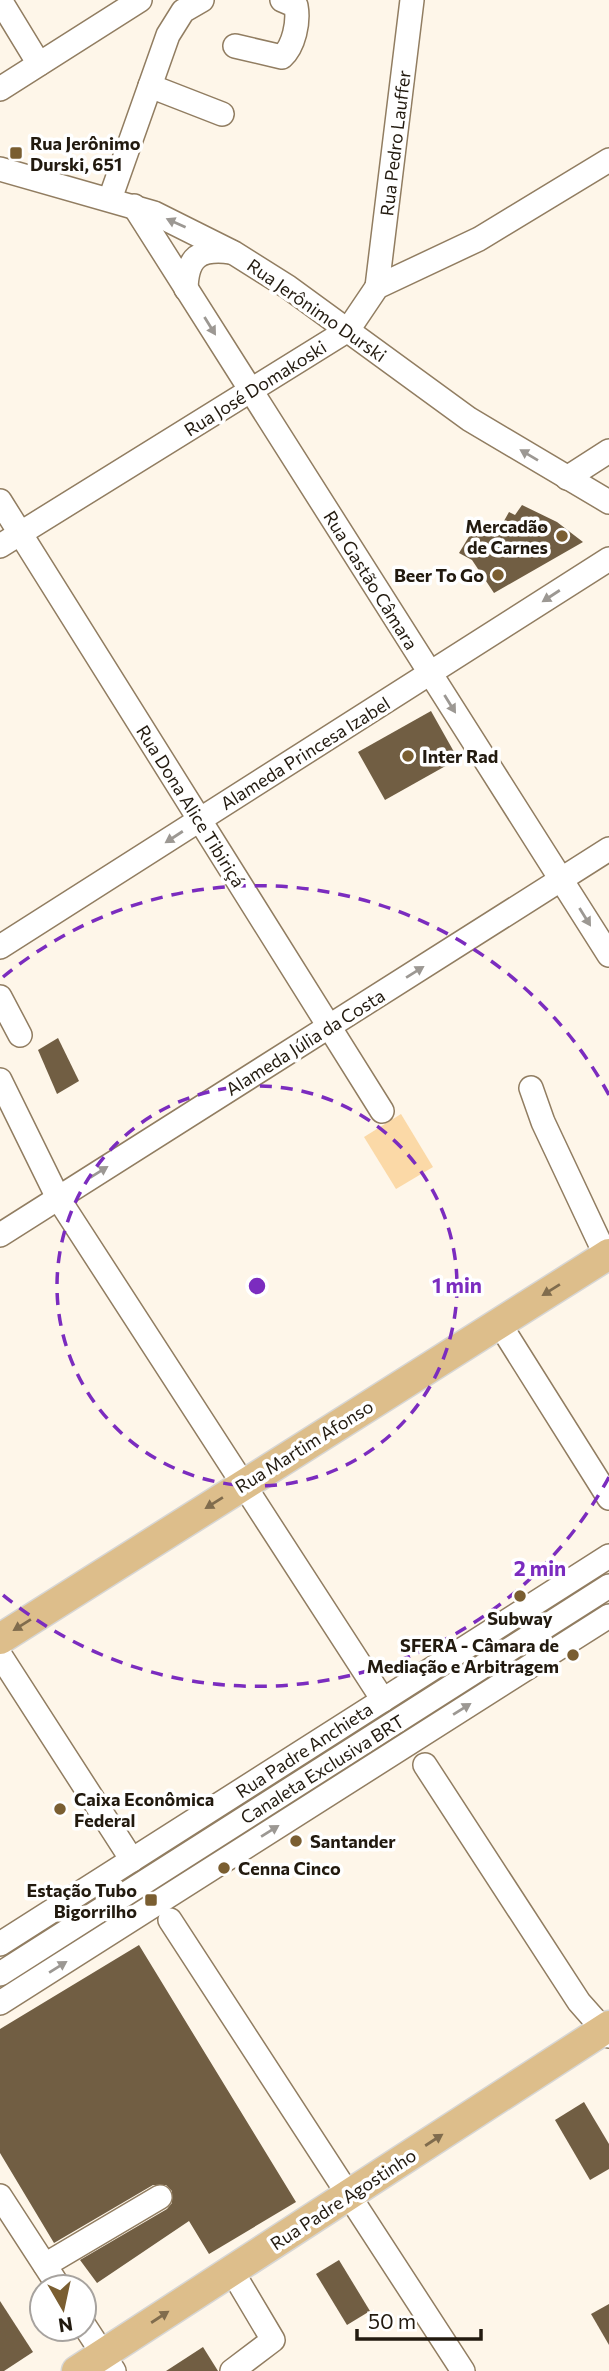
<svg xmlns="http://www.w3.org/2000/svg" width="609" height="2371" viewBox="0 0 609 2371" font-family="Commissioner,sans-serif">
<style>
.green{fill:#fbd9a7}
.building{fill:#715e43}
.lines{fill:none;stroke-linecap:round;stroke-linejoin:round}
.minor-casing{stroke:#917d61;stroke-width:26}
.major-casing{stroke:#d7d6d4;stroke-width:33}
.minor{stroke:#fff;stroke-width:23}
.major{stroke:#ddbe8b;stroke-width:30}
.oneway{fill:#9c9893}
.oneway2{fill:#806c4d}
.ring{fill:none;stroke:#7b2cbf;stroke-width:3.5;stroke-dasharray:12 9}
.poi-dot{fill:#7a5e31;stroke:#fff;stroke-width:2.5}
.labels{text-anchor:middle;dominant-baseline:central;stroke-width:7;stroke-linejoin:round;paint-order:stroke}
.poi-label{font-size:18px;font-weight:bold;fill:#221a0f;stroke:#fff;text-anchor:start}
.street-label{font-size:18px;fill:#221a0f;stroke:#fff}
.centre{fill:#7b2cbf;stroke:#fff;stroke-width:3.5}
.ring-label{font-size:21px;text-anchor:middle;font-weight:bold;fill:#7b2cbf;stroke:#fff;stroke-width:7;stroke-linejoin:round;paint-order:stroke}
</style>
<rect width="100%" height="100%" fill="#fef6e9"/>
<polygon class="green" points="401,1114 433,1167 396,1189 364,1137"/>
<g class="building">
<polygon points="522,505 557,522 583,542 494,593 472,560 459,553 476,525 495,537 509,512 515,515"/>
<polygon points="431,711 458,759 385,800 358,752"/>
<polygon points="58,1038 79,1081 57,1094 38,1050"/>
<polygon points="139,1945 296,2202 209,2254 189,2221 97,2283 80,2260 167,2209 172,2203 172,2191 166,2185 153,2185 54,2243 0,2153 0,2029"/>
<polygon points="584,2102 609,2144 609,2169 590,2180 555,2120"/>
<polygon points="339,2260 370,2311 347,2325 316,2274"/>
<polygon points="0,2301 33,2352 4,2371 0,2371"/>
<polygon points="609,2304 609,2345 591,2314"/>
<polygon points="203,2347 218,2371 166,2371"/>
</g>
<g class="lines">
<g class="minor-casing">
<g id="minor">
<polyline points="0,0 39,64"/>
<path d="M235,46l47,11c12,-11 17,-35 14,-51l-14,-6"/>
<polyline points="150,86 222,114"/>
<polyline points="0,89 140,0"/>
<polyline points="0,169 154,213 234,253 288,287 469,419 609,502"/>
<polyline points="110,199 168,35 183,11 202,0"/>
<polyline points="134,206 609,955"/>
<polyline points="377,287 412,0"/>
<path d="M186,289c1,-32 13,-41 45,-37"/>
<polyline points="567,478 609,451"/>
<polyline points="0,501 382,1111"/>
<polyline points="0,546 348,330 377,287 479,239 609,160"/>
<polyline points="0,947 609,559"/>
<polyline points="0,997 20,1035"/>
<polyline points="0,1080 58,1198 383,1700"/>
<polyline points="531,1088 543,1122 606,1256"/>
<polyline points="0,1235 609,849"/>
<polyline points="499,1323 609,1498"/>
<polyline points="0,1655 132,1860"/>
<polyline points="425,1765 579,2002 609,2036"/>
<polyline points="170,1920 463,2371"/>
<polyline points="0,1944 609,1556"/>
<polyline points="0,1974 609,1586"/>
<polyline points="0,2003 609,1616"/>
<polyline points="0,2196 59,2287"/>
<polyline points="45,2265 160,2197"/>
<polyline points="84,2325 114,2371"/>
<polyline points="232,2371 273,2340 232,2271"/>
</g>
</g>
<g class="major-casing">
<g id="major">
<polyline points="0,1639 609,1254"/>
<polyline points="77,2371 609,2026"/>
</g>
</g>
<use href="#minor" class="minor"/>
<use href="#major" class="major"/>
</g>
<defs><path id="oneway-solid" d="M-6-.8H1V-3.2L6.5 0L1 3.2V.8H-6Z" transform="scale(1.75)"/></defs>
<g class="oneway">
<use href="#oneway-solid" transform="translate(176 223) rotate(-156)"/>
<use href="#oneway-solid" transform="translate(210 326) rotate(58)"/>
<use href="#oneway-solid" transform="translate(529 455) rotate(-149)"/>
<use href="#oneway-solid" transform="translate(551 596) rotate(147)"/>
<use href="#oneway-solid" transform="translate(450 704) rotate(58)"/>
<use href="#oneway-solid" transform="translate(174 837) rotate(147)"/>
<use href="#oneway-solid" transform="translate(585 917) rotate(58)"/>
<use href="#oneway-solid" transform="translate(415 972) rotate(-32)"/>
<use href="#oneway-solid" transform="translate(99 1172) rotate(-32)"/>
<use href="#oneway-solid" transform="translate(462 1709) rotate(-32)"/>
<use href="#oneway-solid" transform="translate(270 1831) rotate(-32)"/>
<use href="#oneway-solid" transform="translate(58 1967) rotate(-32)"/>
</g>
<g class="oneway2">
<use href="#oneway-solid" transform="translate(551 1290) rotate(148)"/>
<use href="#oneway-solid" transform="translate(214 1503) rotate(148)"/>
<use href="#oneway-solid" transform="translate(22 1625) rotate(148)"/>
<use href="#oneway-solid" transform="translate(434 2140) rotate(-33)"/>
<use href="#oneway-solid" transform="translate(160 2317) rotate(-33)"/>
</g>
<g class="ring">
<circle cx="257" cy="1286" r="200"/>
<path d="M609 1477A400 400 0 0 1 3 1595M3 977A400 400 0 0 1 609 1095"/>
</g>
<g class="poi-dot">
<rect x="9" y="146" width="14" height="14" rx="3.5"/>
<circle cx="562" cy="536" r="7"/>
<circle cx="498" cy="575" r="7"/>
<circle cx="408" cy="756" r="7"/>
<circle cx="520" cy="1596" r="7"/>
<circle cx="573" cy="1655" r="7"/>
<circle cx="60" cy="1809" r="7"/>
<circle cx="296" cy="1841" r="7"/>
<circle cx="224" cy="1868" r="7"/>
<rect x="144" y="1893" width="14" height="14" rx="3.5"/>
</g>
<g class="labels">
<g class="poi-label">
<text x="30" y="143">Rua Jerônimo<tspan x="30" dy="21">Durski, 651</tspan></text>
<text x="548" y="526" text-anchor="end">Mercadão<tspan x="548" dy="21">de Carnes</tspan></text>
<text x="484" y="575" text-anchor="end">Beer To Go</text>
<text x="422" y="756">Inter Rad</text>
<text x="520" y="1618" text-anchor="middle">Subway</text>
<text x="559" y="1645" text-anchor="end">SFERA - Câmara de<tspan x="559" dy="21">Mediação e Arbitragem</tspan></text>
<text x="74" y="1799">Caixa Econômica<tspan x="74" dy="21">Federal</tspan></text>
<text x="310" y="1841">Santander</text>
<text x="238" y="1868">Cenna Cinco</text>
<text x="137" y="1890" text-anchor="end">Estação Tubo<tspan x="137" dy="21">Bigorrilho</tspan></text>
</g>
<g class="street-label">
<text transform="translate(395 143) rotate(-83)">Rua Pedro Lauffer</text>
<text transform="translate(317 310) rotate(35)">Rua Jerônimo Durski</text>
<text transform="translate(255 388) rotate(-32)">Rua José Domakoski</text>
<text transform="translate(371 580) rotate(58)">Rua Gastão Câmara</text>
<text transform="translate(305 753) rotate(-32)">Alameda Princesa Izabel</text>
<text transform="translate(191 806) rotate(58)">Rua Dona Alice Tibiriçá</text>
<text transform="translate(305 1042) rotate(-32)">Alameda Júlia da Costa</text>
<text transform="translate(304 1446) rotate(-32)">Rua Martim Afonso</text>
<text transform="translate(304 1750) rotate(-33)">Rua Padre Anchieta</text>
<text transform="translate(322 1769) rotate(-32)">Canaleta Exclusiva BRT</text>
<text transform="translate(343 2199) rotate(-33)">Rua Padre Agostinho</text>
</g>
</g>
<circle cx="257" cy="1286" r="10" class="centre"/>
<g class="ring-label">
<text x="457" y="1293">1 min</text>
<text x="540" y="1576">2 min</text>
</g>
<g transform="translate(63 2308) rotate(171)"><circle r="33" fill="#ffffff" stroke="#a7a39f" stroke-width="2"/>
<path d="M0-5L12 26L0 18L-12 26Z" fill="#7a5e31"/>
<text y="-10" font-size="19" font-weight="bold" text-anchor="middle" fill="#221a0f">N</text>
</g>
<path d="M357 2329v10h124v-10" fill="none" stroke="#221a0f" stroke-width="3.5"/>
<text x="368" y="2329" font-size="21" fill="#221a0f" stroke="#ffffff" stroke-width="5" paint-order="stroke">50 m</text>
</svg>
